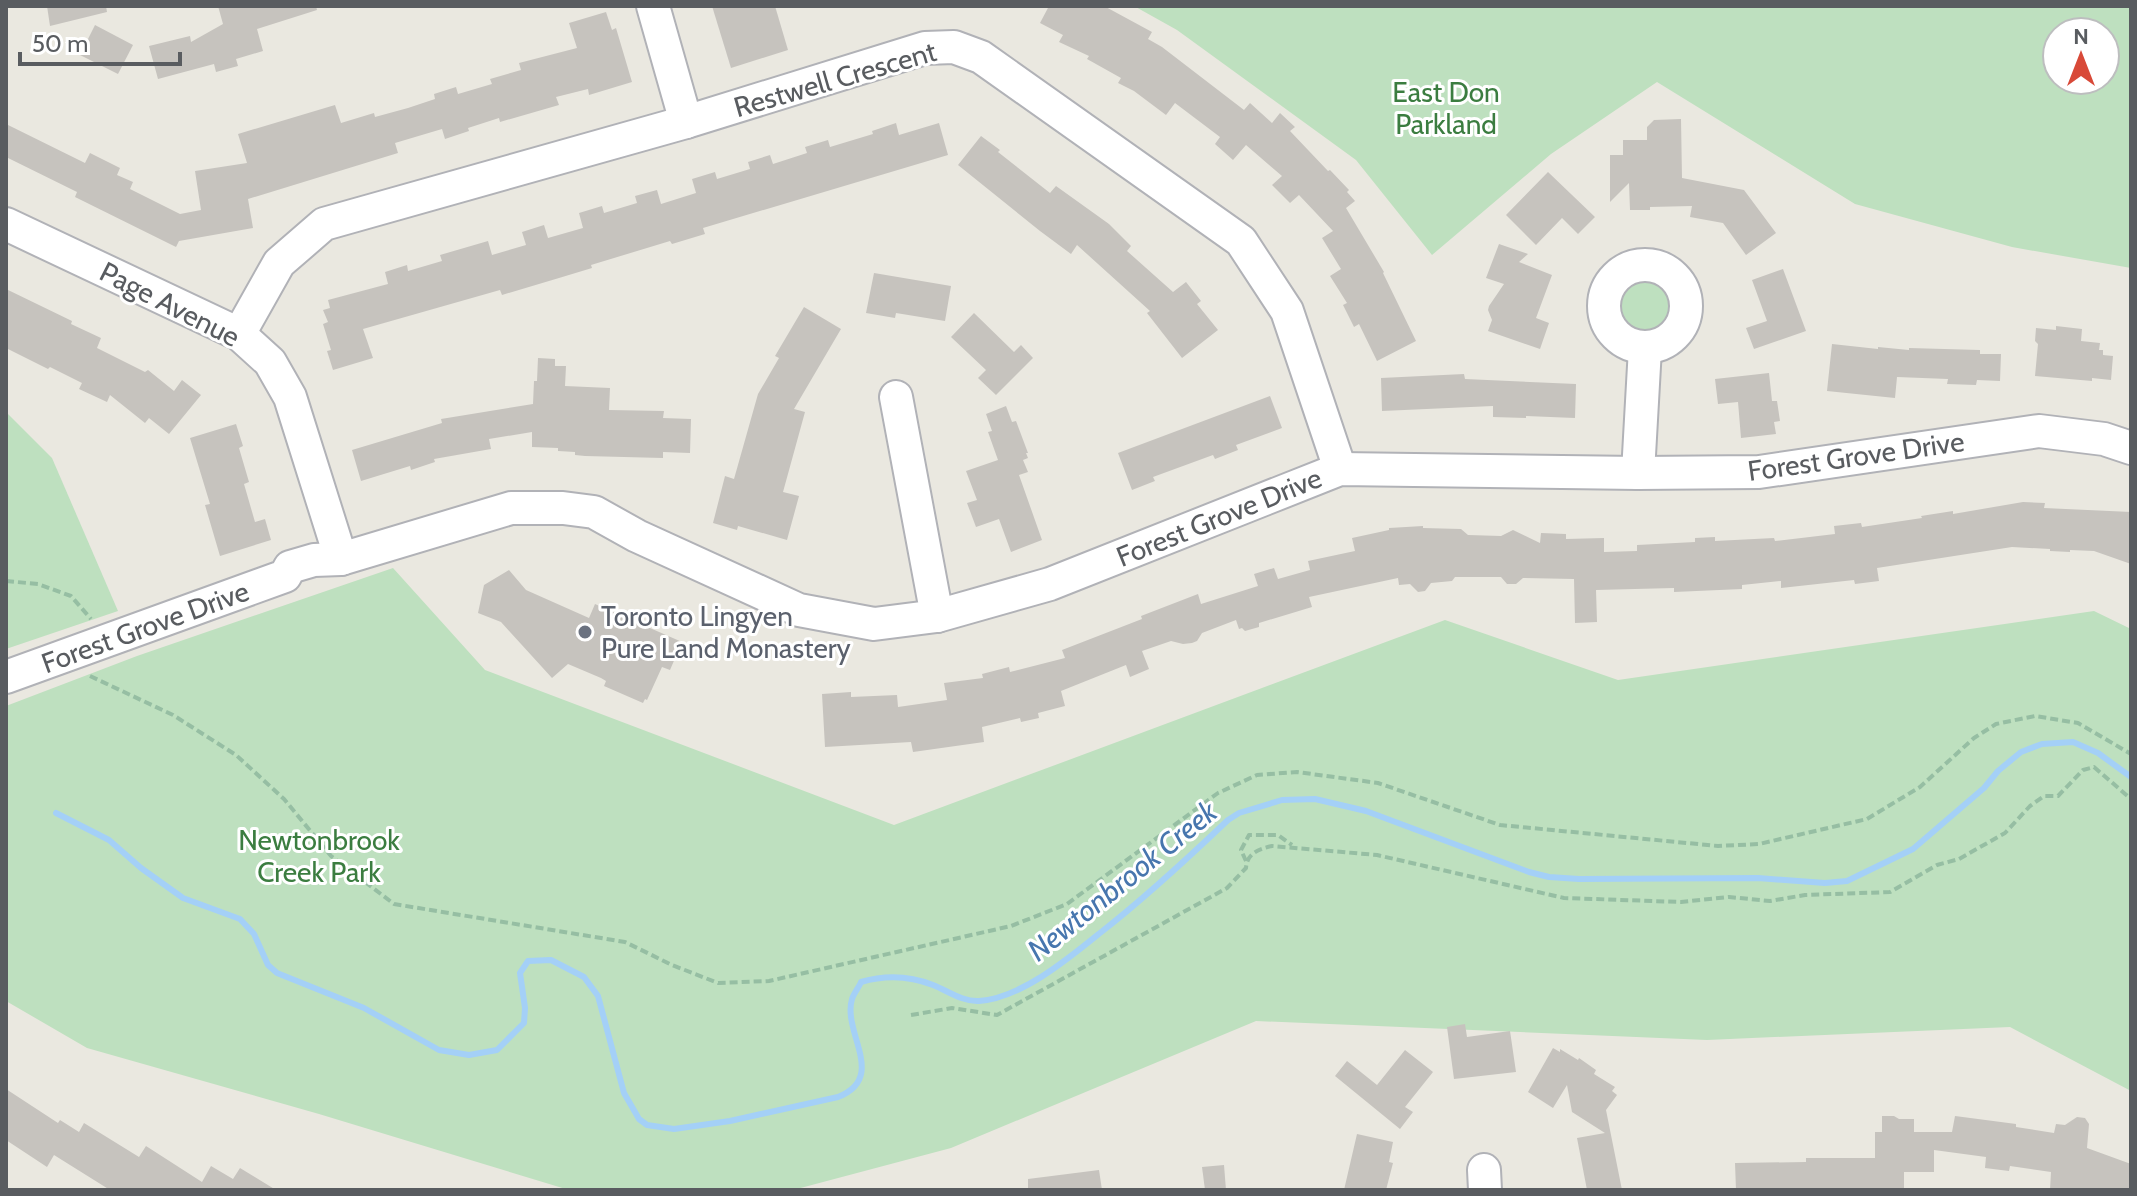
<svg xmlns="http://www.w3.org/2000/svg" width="2137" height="1196" viewBox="0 0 2137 1196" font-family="Cabin,sans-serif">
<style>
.green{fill:#bee0bf;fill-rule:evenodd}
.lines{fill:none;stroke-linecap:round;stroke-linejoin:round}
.stream{stroke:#a4d0f7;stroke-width:6}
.building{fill:#c6c3be}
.minor-casing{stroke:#b1b2b7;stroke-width:36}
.path{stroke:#96bea3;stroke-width:4;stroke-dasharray:8 4;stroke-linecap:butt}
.minor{stroke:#fff;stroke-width:32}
.worship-dot{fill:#6b7280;stroke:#fff;stroke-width:3}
.labels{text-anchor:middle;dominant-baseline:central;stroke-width:6;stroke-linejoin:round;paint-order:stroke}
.street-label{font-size:28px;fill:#595c60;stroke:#fff}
.park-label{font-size:28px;fill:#3b7d40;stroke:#fff}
.worship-label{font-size:28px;fill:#5b616d;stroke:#fff;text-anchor:start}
.water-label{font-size:30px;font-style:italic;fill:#4776ae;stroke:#fff}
</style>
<rect width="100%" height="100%" fill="#eae8e0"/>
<g class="green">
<path d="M1134,6h997v262l-119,-21 -157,-43 -198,-122 -106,72 -119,101 -76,-95 -179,-130zM2057,32h48v48h-48z"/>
<circle cx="1646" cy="305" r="27"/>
<polygon points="6,412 52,458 118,611 6,649"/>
<polygon points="393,568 485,670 894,825 1445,620 1618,680 2094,611 2131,629 2131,1091 2010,1027 1707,1040 1256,1021 951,1148 793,1190 569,1190 319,1114 87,1048 6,1001 6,706 137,656"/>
</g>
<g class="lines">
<path class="stream" d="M56,813l53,27 32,28 42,30 57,21 14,15 14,31 9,8 87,35 75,42 30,5 28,-5 27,-27 1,-15 -5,-35 8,-12 23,-1 33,17 14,19 26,97 15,26 8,6 27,4 56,-8 108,-24c50,-20 4,-64 14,-98 2,-6 7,-12 9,-17 24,-7 49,-6 72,3 15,6 30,17 46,16 42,-3 89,-42 121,-68 45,-35 87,-74 128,-113l11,-7 43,-13 33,-1 51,12 163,61 20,5 30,2 179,-1 67,5 22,-2 66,-32 71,-61 14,-17 23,-19 21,-8 31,-2 25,11 33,24"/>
</g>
<g class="building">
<polygon points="47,6 106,6 107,12 50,26"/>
<polygon points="218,6 316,6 317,10 257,29 263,51 236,59 238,66 216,72 214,64 158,79 149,46 190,36 191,42 223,24"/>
<polygon points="712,6 775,6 788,50 731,68"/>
<polygon points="1049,6 1104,6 1152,32 1148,39 1162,47 1244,110 1250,103 1272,123 1280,113 1295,127 1290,131 1328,171 1330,170 1349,190 1347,192 1355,201 1346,208 1384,272 1383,273 1416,341 1377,361 1359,324 1354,327 1343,305 1347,303 1330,276 1341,269 1322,238 1333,231 1299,195 1290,203 1272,185 1282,176 1246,145 1233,160 1215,144 1220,137 1175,103 1166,115 1134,91 1118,83 1121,78 1087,59 1089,56 1059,42 1063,35 1040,23"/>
<polygon points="606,12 612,30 616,28 632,82 589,95 588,89 556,97 559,105 500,122 499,118 468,128 469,131 445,139 442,129 395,143 398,153 248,199 253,228 179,241 176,247 75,197 77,192 6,157 6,124 85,163 90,153 120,168 117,175 133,182 130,189 180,214 201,210 195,171 247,163 238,134 335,105 341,123 374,113 375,117 408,108 435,99 434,94 456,87 458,94 492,84 490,79 521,70 519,63 577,48 569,23"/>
<polygon points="95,25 133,45 118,74 80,55"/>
<polygon points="1681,119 1682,178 1744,190 1776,233 1746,255 1723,223 1690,217 1692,206 1650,207 1650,210 1630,210 1629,183 1610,202 1610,155 1623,155 1623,140 1647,140 1647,127 1654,120"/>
<polygon points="896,123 899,135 939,123 948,155 703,228 705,234 672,244 670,241 591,265 592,268 559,278 502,295 500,290 363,329 373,358 333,370 327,351 331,350 323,324 328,322 323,310 330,308 328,300 388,284 385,272 407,265 408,271 442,261 440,255 488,241 492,255 526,245 522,232 544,225 548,238 583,228 579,213 602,206 604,213 637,203 635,196 657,190 661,204 696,193 692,179 715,172 717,179 750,169 748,162 770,155 773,164 807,153 805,147 828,140 830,147 873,134 872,131"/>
<polygon points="981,136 1000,150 998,152 1050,193 1056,186 1109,224 1131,246 1127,251 1173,292 1186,282 1201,301 1197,304 1218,330 1182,358 1147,313 1150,311 1077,245 1071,254 1040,231 958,165"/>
<polygon points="1548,172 1595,217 1578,234 1562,218 1536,245 1506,215"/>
<polygon points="1499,244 1528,254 1519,262 1552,275 1536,318 1549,323 1540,349 1488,331 1492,320 1488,310 1489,306 1504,284 1486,278"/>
<polygon points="1783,269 1806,331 1754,349 1746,328 1767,321 1752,280"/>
<polygon points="874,273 951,286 945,321 896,313 895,318 866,313"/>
<polygon points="6,289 72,321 71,324 101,338 97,348 145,372 148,370 174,391 182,380 201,395 169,434 149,418 145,423 110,395 107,402 79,389 82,383 50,367 48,369 6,348"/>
<polygon points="804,307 841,329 794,409 805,412 783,492 799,496 787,540 738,526 737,530 713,523 725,476 734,479 758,394 779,358 775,356"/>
<polygon points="974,313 1014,352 1021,345 1033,358 996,395 978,378 986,370 951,337"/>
<polygon points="2056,326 2082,329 2081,341 2100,343 2099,350 2103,350 2103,355 2113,356 2111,380 2092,378 2092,381 2035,376 2038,344 2035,341 2036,328 2056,330"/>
<polygon points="1832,344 1878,349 1878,347 1909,350 1909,348 1980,350 1980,354 2001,354 2000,381 1977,380 1976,385 1947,384 1948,379 1897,377 1895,398 1827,391"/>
<polygon points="538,358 555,359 555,366 566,366 565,386 610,388 609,410 664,411 663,418 691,419 690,453 663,452 663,458 585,456 575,455 575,452 558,451 558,448 532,447 532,432 489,439 491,449 434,459 435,462 411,470 410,466 361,481 352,450 442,423 441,419 533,404 534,381 537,381"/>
<polygon points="1769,373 1772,401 1777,401 1780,421 1774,422 1776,434 1741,438 1738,402 1718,404 1715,379"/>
<polygon points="1464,374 1465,379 1576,384 1575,418 1526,416 1526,418 1493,417 1493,406 1382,411 1381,378"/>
<polygon points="1270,396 1282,428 1236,445 1238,450 1215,459 1213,455 1153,477 1155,481 1132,490 1118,453"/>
<polygon points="1006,406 1012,422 1016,421 1028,453 1026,453 1028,458 1023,460 1028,472 1019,475 1042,540 1011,552 999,519 976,527 967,503 977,500 966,471 998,460 988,432 992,431 986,414"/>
<polygon points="236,424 243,446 239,448 249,482 244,484 255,522 265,519 271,540 220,556 205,505 210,504 190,438"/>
<polygon points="2023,502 2045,503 2044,508 2131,512 2131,564 2094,551 2070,550 2070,552 2050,551 2050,549 2012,547 1877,568 1879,581 1855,584 1854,580 1781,588 1781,581 1742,585 1742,589 1674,592 1674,588 1596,590 1597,622 1575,623 1574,579 1523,578 1516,584 1507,584 1501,577 1455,577 1452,581 1431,583 1425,591 1418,592 1410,584 1399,585 1398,578 1309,597 1312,607 1259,623 1259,627 1245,631 1242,628 1239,629 1236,620 1202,633 1197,641 1192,643 1183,644 1171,641 1142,651 1149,669 1130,677 1126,665 1061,691 1065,706 1038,713 1039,718 1021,722 1020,718 982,727 984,742 913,752 911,742 825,747 822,694 851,692 851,697 897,695 898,707 947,700 944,683 983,678 982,674 1009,667 1010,672 1065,658 1062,650 1142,619 1141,616 1198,594 1201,604 1258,586 1254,574 1274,568 1278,579 1310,570 1308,561 1355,551 1352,538 1389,530 1389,528 1423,526 1423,528 1461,529 1468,535 1501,536 1513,530 1540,543 1541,533 1566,534 1566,539 1604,538 1604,552 1637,551 1637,545 1695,542 1695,538 1715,537 1715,541 1774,538 1775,541 1835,534 1834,526 1861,523 1862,527 1922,518 1921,516 1953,511 1953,514"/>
<polygon points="509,570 526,590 589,618 595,604 682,642 670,670 662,667 647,700 645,699 643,703 604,686 606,681 601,678 568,664 552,678 501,622 478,613 484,585"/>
<polygon points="1465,1024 1467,1037 1510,1031 1516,1072 1454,1079 1447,1027"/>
<polygon points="1553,1048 1560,1052 1560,1049 1578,1060 1579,1058 1596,1070 1594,1074 1615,1087 1612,1091 1617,1095 1606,1110 1622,1190 1587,1190 1577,1138 1605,1133 1572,1112 1567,1085 1553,1108 1528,1092"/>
<polygon points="1405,1050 1433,1072 1405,1107 1413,1112 1400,1129 1335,1076 1347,1061 1377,1085"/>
<polygon points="6,1089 58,1123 60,1120 79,1132 84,1123 139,1157 146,1146 202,1182 211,1166 233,1179 240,1168 276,1190 110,1190 54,1155 47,1167 6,1140"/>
<polygon points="1882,1116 1894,1116 1899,1119 1914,1119 1914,1132 1952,1132 1955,1116 2016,1124 2016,1127 2054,1133 2056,1124 2065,1125 2077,1117 2085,1118 2089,1124 2087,1148 2131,1164 2131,1190 2050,1190 2051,1172 2010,1166 2009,1171 1985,1168 1986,1157 1934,1150 1934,1172 1904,1172 1904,1190 1736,1190 1735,1163 1806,1162 1806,1158 1875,1158 1875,1132 1882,1132"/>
<polygon points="1357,1134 1393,1142 1389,1162 1393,1163 1386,1190 1344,1190"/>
<polygon points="1224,1165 1226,1190 1205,1190 1202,1167"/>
<polygon points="1099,1170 1102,1190 1028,1190 1028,1179"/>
</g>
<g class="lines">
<g class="minor-casing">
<g id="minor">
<polyline points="653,6 686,122"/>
<polyline points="6,224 239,334 270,362 290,397 341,559"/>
<circle cx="1645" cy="306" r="41"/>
<polyline points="239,334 279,263 324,224 686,122 925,48 954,47 981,57 1241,241 1287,311 1340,469"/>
<polyline points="896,397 937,616"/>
<polyline points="1638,473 1645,348"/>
<polyline points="6,677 285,576 290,567 314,560 341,559 511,508 563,508 594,512 637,536 799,610 874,624 937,616 1050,584 1340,469 1638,473 1759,472 2039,431 2104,439 2131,448"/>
<polyline points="1484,1170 1485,1190"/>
</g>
</g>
<g class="path">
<polyline points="6,581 38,584 71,596 91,619"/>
<polyline points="90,676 173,715 236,755 284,799 331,856 394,904 625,942 672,965 718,983 769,981 1011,926 1067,904 1218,793 1257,775 1297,772 1378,783 1500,825 1718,846 1759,844 1867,819 1920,787 1974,738 1996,724 2035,716 2078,723 2131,754"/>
<polyline points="1246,861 1241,850 1249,835 1278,835 1292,845"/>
<path d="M911,1015l41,-7 45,7 230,-127 19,-20c1,-15 13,-19 26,-22l105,9 187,43 117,4 48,-5 41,4 35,-6 85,-3 47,-27 22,-6 46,-26 25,-27 14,-10h14l25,-26 11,-3 37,32"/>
</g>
<use href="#minor" class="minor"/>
</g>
<circle class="worship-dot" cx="585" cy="632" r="8"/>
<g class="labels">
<g class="street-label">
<text transform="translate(835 79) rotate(-16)">Restwell Crescent</text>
<text transform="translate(170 304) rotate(27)">Page Avenue</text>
<text transform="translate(1856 456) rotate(-8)">Forest Grove Drive</text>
<text transform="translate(1219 517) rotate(-22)">Forest Grove Drive</text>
<text transform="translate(145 627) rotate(-20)">Forest Grove Drive</text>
</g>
<g class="park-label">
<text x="1446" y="92">East Don<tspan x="1446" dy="32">Parkland</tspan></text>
<text x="319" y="840">Newtonbrook<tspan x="319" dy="32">Creek Park</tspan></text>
</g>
<g class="worship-label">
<text x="601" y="616">Toronto Lingyen<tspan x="601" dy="32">Pure Land Monastery</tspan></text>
</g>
<g class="water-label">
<text transform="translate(1122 881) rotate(-39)">Newtonbrook Creek</text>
</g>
</g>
<rect width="2137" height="1196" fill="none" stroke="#595c60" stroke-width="16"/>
<g transform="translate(2081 56)"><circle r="38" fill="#ffffff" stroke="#bdbebf" stroke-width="2"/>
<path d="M0-6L14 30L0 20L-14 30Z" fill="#d84938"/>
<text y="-12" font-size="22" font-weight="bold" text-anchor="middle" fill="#595c60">N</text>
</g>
<path d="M20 52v12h160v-12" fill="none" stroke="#595c60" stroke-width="4"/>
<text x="32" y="52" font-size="24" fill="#595c60" stroke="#ffffff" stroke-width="6" paint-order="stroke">50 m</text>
</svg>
